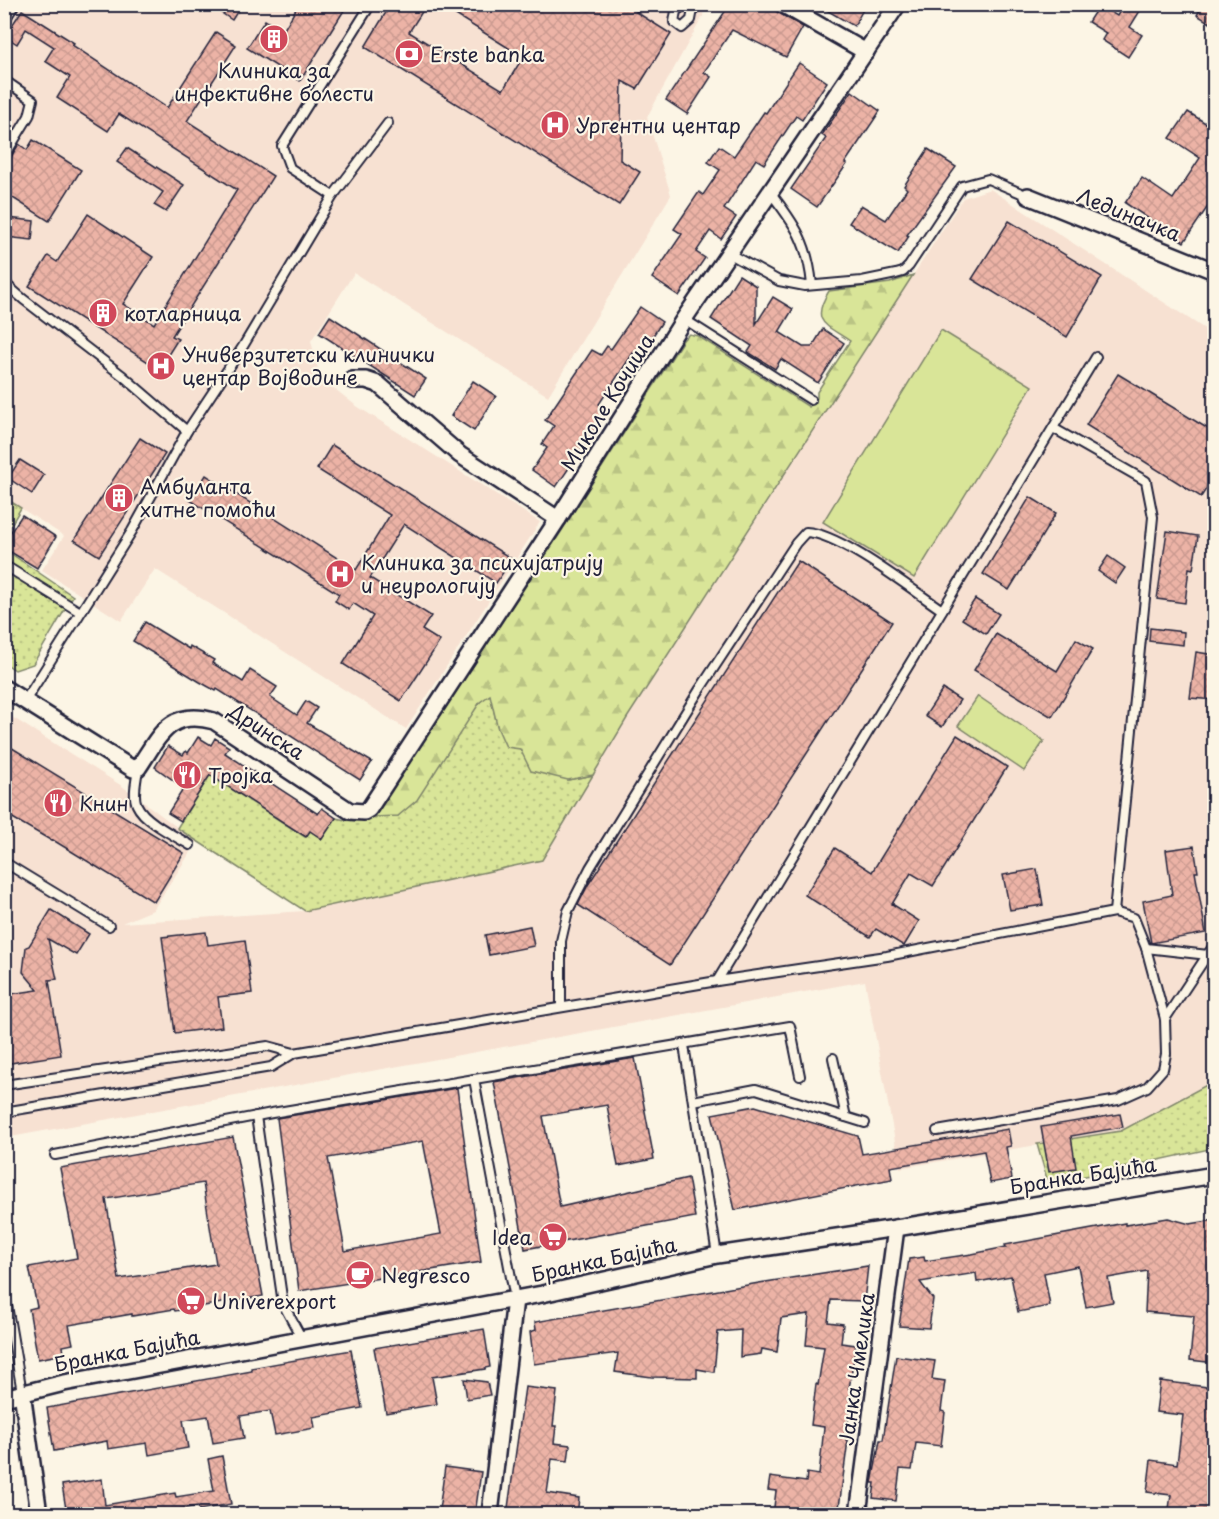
<svg xmlns="http://www.w3.org/2000/svg" width="1219" height="1519" viewBox="0 0 1219 1519" font-family="'Playpen Sans',sans-serif">
<style>
.built{fill:#f7e1d2}
.grass{fill:url(#grass-dots);stroke:#7e846a;stroke-width:1.5}
.forest{fill:url(#forest-firs);stroke:#7e846a;stroke-width:1.5}
.garden{fill:#d9e598;stroke:#7e846a;stroke-width:1.5}
.building{fill:url(#building-cross-hatch);stroke:#22223b;stroke-width:1.5;fill-rule:evenodd}
.lines{fill:none;stroke-linecap:round;stroke-linejoin:round}
.lane-casing{stroke:#22223b;stroke-width:12}
.street-casing{stroke:#22223b;stroke-width:20}
.lane{stroke:#fcf5e5;stroke-width:8}
.street{stroke:#fcf5e5;stroke-width:15}
.labels{text-anchor:middle;dominant-baseline:central;stroke-width:4.5;stroke-linejoin:round;paint-order:stroke}
.poi-label{font-size:20px;fill:#22223b;stroke:#fcf5e5;text-anchor:start}
.street-label{font-size:20px;fill:#22223b;stroke:#fcf5e5}
</style>
<defs>
<pattern id="grass-dots" width="8" height="8" patternUnits="userSpaceOnUse" patternTransform="scale(1.5)"><rect width="8" height="8" fill="#d9e598"/><path d="M2 2h.1M6 6h.1" fill="none" stroke="#bac484" stroke-width="1.8" stroke-linecap="round"/></pattern>
<pattern id="forest-firs" width="22" height="20" patternUnits="userSpaceOnUse" patternTransform="scale(1.5)"><rect width="22" height="20" fill="#d9e598"/><path d="M5 1l3.5 6h-7zM16 11l3.5 6h-7z" fill="#bac484"/></pattern>
<pattern id="building-cross-hatch" width="8" height="8" patternUnits="userSpaceOnUse" patternTransform="scale(1.5)"><rect width="8" height="8" fill="#ecb3a6"/><path d="M0 0l8 8M0 8l8-8" fill="none" stroke="#ca9a90"/></pattern>
</defs>
<rect width="100%" height="100%" fill="#fcf5e5"/>
<filter id="ink" filterUnits="userSpaceOnUse"><feTurbulence type="fractalNoise" baseFrequency=".0167" numOctaves="2"/><feDisplacementMap in="SourceGraphic" scale="12" xChannelSelector="R" yChannelSelector="G"/><feConvolveMatrix kernelMatrix="1 2 1 2 8 2 1 2 1" color-interpolation-filters="sRGB"/></filter>
<g filter="url(#ink)">
<g class="built">
<polygon points="4,5 704,5 703,16 647,117 671,195 548,396 354,273 311,341 320,377 355,405 540,522 406,729 155,569 121,621 42,570 64,536 5,498"/>
<polygon points="990,189 1214,335 1214,1081 1120,1131 900,1168 865,981 5,1138 4,712 122,786 197,842 153,910 122,923 305,911 542,860 627,718 963,198"/>
</g>
<g class="grass">
<polygon points="5,498 21,508 5,535"/>
<polygon points="4,549 73,596 33,664 15,670 5,663"/>
<path d="M490,694l8,35 22,20 48,31 25,-5 -51,85 -237,51 -128,-83 33,-53 95,62 5,-6 12,8 14,-21c14,4 25,4 38,-1 6,-2 17,-1 24,-1l82,-114z"/>
<polygon points="1214,1081 1214,1148 1058,1182 1047,1179 1037,1144 1121,1131"/>
</g>
<path class="forest" d="M913,275l-286,443 -34,57 -25,5 -37,-9 -11,-22 -14,-2 -8,-18 -8,-34 -10,7 -63,98 -19,16 -24,1 185,-282 124,-195 6,-6 9,2 111,71 8,-9v-6l33,-51c-23,-16 -41,-18 -21,-50l61,-8z"/>
<g class="garden">
<polygon points="941,330 1032,386 914,578 823,522"/>
<polygon points="978,696 1044,741 1024,771 958,726"/>
</g>
<g class="building">
<polygon points="208,4 242,4 232,20"/>
<polygon points="299,4 348,4 300,81 247,48 265,20 283,31"/>
<polygon points="391,4 427,4 409,32 503,90 523,57 438,4 651,4 636,12 671,34 637,89 622,81 620,160 640,172 619,205 365,47"/>
<polygon points="730,4 772,4 777,12 803,27 786,57 732,30 704,72 711,77 687,114 666,100"/>
<polygon points="816,4 866,4 854,26"/>
<polygon points="1124,4 1130,4 1140,11 1130,27 1142,35 1128,57 1102,40 1106,33 1088,22 1099,5 1117,16"/>
<polygon points="1203,4 1215,4 1215,26 1197,15"/>
<polygon points="22,10 74,43 72,45 167,108 216,32 236,45 187,121 273,176 172,336 178,339 159,369 29,286 48,256 57,262 88,214 153,257 123,304 154,324 237,190 119,114 108,131 57,98 70,77 45,61 54,47 26,29 17,44 5,36"/>
<polygon points="799,63 827,82 802,120 796,116 764,164 756,159 724,209 736,217 721,239 710,231 696,252 705,258 679,296 652,278 682,234 674,229 699,192 703,195 720,170 708,162 719,146 734,156 764,112 766,113"/>
<polygon points="852,91 880,111 845,163 847,164 817,207 791,189 826,138 822,135"/>
<polygon points="1188,112 1215,129 1215,196 1184,242 1125,203 1142,178 1173,199 1200,158 1170,138"/>
<polygon points="33,140 81,170 49,221 5,193 9,187 4,184 4,163 9,160 19,144 27,150"/>
<polygon points="127,148 184,185 166,212 154,205 163,192 117,162"/>
<polygon points="928,149 956,167 907,235 909,236 898,253 849,223 861,205 886,220 907,189 904,186"/>
<polygon points="8,218 34,221 32,240 6,237"/>
<polygon points="1009,221 1102,277 1067,337 972,279"/>
<polygon points="739,275 756,286 756,324 773,297 793,309 779,332 803,347 812,347 823,329 844,343 818,383 781,359 775,369 748,352 752,346 711,319"/>
<polygon points="640,307 662,322 639,357 633,353 599,404 605,408 602,411 606,414 556,487 532,470 547,448 542,444 554,426 545,420 592,350 601,355 607,346 611,349"/>
<polygon points="330,316 426,379 415,395 319,333"/>
<polygon points="1118,374 1215,433 1215,475 1201,497 1086,425"/>
<polygon points="473,381 496,396 474,431 451,416"/>
<polygon points="140,438 165,454 99,556 74,540"/>
<polygon points="332,445 512,559 496,583 404,524 370,578 431,616 422,630 440,641 401,701 343,664 373,616 353,603 349,610 335,601 339,594 190,500 206,475 356,570 390,515 317,469"/>
<polygon points="20,460 44,475 32,494 8,478"/>
<polygon points="1030,497 1056,513 1009,590 983,574"/>
<polygon points="22,515 56,537 37,568 4,548 4,542"/>
<polygon points="1167,531 1198,536 1193,569 1189,568 1185,603 1157,599"/>
<polygon points="1108,556 1125,568 1115,583 1098,571"/>
<polygon points="798,561 892,622 670,965 578,905 588,885"/>
<polygon points="975,599 999,614 986,634 962,619"/>
<polygon points="145,622 189,649 190,646 214,660 212,663 243,682 250,670 277,687 270,697 297,715 306,701 317,708 307,723 372,762 360,780 217,689 216,691 200,682 133,641"/>
<polygon points="1150,628 1184,632 1183,645 1149,641"/>
<polygon points="996,634 1057,671 1076,639 1093,649 1052,717 974,670"/>
<polygon points="1196,652 1215,655 1215,700 1190,698"/>
<polygon points="943,689 960,700 942,727 925,716"/>
<polygon points="957,735 1007,767 933,886 911,873 892,904 919,921 904,946 876,929 870,937 805,895 835,848 872,872"/>
<polygon points="198,737 211,745 215,738 229,747 225,753 318,814 322,808 336,818 322,839 310,831 306,837 210,775 181,821 168,813 184,788 155,767 168,746 183,755 186,751 188,753"/>
<polygon points="4,743 184,853 154,902 53,840 52,841 4,813"/>
<polygon points="1194,846 1198,872 1195,872 1206,933 1151,943 1143,901 1172,895 1166,850"/>
<polygon points="1037,869 1043,905 1010,910 1003,875"/>
<polygon points="51,910 89,934 76,955 48,939 57,979 49,980 61,1055 4,1064 4,995 38,990 23,972 26,947 29,946"/>
<polygon points="530,926 534,946 489,955 485,935"/>
<polygon points="206,932 208,945 245,940 252,993 218,997 222,1027 175,1033 162,937"/>
<polygon points="635,1058 654,1159 618,1166 607,1105 543,1116 560,1207 688,1178 695,1217 525,1249 494,1082"/>
<path d="M457,1088l24,174 -182,29 -22,-173zM423,1141l18,93 -96,17 -17,-93z"/>
<polygon points="755,1106 858,1136 862,1154 1008,1129 1011,1146 1006,1147 1012,1179 990,1183 984,1151 890,1167 892,1179 735,1210 712,1114"/>
<polygon points="1120,1114 1123,1127 1071,1136 1076,1168 1049,1172 1041,1127"/>
<path d="M233,1137l30,159 -88,15 -1,-2 -42,7v-2l-63,11 4,19 -10,2 1,8 -26,5 -9,-50 8,-2 -8,-40 48,-9 -17,-90zM203,1183l13,81 -97,15 -13,-80z"/>
<polygon points="1168,1218 1190,1224 1215,1220 1215,1363 1190,1360 1194,1316 1145,1312 1147,1271 1108,1278 1113,1302 1086,1307 1078,1266 1044,1273 1050,1306 1018,1312 1011,1276 977,1282 976,1273 920,1282 933,1299 929,1328 899,1326 909,1259 924,1257 925,1261 972,1254 1006,1247 1005,1245 1125,1223 1125,1225"/>
<polygon points="868,1266 864,1301 831,1300 828,1322 843,1324 841,1343 856,1345 849,1389 852,1389 846,1440 848,1440 838,1515 773,1515 776,1491 768,1490 770,1477 806,1482 807,1473 819,1475 824,1427 811,1425 816,1384 818,1385 824,1347 806,1345 809,1314 781,1318 777,1352 762,1349 761,1354 740,1357 741,1330 718,1332 714,1372 697,1369 697,1378 652,1377 615,1372 618,1353 534,1364 530,1332 536,1330 535,1322 759,1283"/>
<polygon points="484,1329 490,1367 485,1368 485,1369 432,1377 437,1404 386,1413 374,1348"/>
<polygon points="351,1350 362,1408 313,1417 315,1428 275,1435 270,1411 240,1416 244,1438 213,1443 208,1416 183,1420 188,1448 149,1455 147,1443 108,1449 107,1441 54,1451 47,1408 252,1371 251,1368"/>
<polygon points="896,1356 935,1361 932,1379 945,1381 941,1411 945,1412 941,1446 916,1443 912,1470 900,1469 896,1501 873,1498 875,1483 872,1483 880,1440 883,1440"/>
<polygon points="464,1379 487,1382 490,1395 467,1399"/>
<polygon points="1160,1381 1215,1388 1215,1446 1206,1515 1168,1515 1171,1495 1147,1492 1151,1460 1177,1464 1183,1415 1156,1412"/>
<polygon points="525,1387 557,1391 553,1426 556,1426 554,1443 570,1445 568,1461 552,1459 547,1493 579,1498 577,1515 507,1515"/>
<polygon points="222,1456 231,1504 199,1510 198,1506 144,1515 67,1515 62,1485 102,1479 105,1505 175,1493 176,1497 214,1491 208,1459"/>
<polygon points="445,1467 481,1472 475,1514 439,1510"/>
</g>
<g class="lines">
<g class="lane-casing">
<g id="lane">
<polyline points="686,4 676,11 674,22 682,28 691,20 694,4"/>
<polyline points="4,21 15,4"/>
<polyline points="4,80 33,100 29,116 4,157"/>
<path d="M770,192c25,32 38,51 42,93"/>
<polyline points="333,196 388,123"/>
<polyline points="728,253 779,281 805,286 862,281 896,274 903,272 909,266 962,186 988,179 1028,196"/>
<polyline points="4,278 8,286 23,299 123,376 187,431"/>
<polyline points="684,319 811,400"/>
<polyline points="1053,428 1146,481 1153,517 1114,912"/>
<polyline points="4,565 80,612"/>
<polyline points="25,701 132,531 187,431 242,348 333,196 290,168 282,146 371,4"/>
<path d="M138,768c-1,11 -6,27 -1,37 7,16 38,31 53,40"/>
<polyline points="4,862 109,926"/>
<polyline points="1146,948 1208,955"/>
<polyline points="717,981 1096,357"/>
<path d="M561,1007v-66l7,-30 22,-43 110,-179 96,-146 10,-11c34,1 105,57 136,78"/>
<polyline points="1165,1019 1214,945"/>
<polyline points="684,1045 717,1255"/>
<polyline points="833,1058 846,1117"/>
<polyline points="474,1079 515,1299"/>
<polyline points="4,1085 268,1046 294,1053 717,981 887,956 1114,912 1134,918 1146,948 1165,1019 1166,1054 1163,1069 1147,1087 1118,1100 937,1131"/>
<polyline points="693,1101 756,1089 865,1123"/>
<polyline points="4,1112 271,1067 294,1053"/>
<polyline points="256,1116 283,1304 302,1339"/>
<polyline points="55,1155 272,1113 790,1026 800,1076"/>
<polyline points="4,1288 22,1392"/>
</g>
</g>
<g class="street-casing">
<g id="street">
<polyline points="782,4 866,52"/>
<polyline points="1028,196 1214,271"/>
<polyline points="352,380 366,380 378,384 460,455 558,519"/>
<path d="M4,688l129,81 5,-1c21,-31 31,-60 76,-47l136,90 14,1 5,-3 189,-290 126,-200 214,-315"/>
<polyline points="22,1392 39,1514"/>
<polyline points="4,1398 64,1383 542,1294 717,1255 896,1228 1214,1175"/>
<polyline points="490,1514 515,1299"/>
<polyline points="858,1514 896,1228"/>
</g>
</g>
<use href="#lane" class="lane"/>
<use href="#street" class="street"/>
</g>
</g>
<defs>
<g id="building-disc" transform="scale(1.5)"><circle r="9.5" fill="#d1495b" stroke="#fcf5e5"/><path d="M-4-6H4V6H1V3H-1V6H-4ZM-2.5-4.3h1.7v1.8h-1.7ZM.8-4.3h1.7v1.8H.8ZM-2.5-1h1.7V.8h-1.7ZM.8-1h1.7V.8H.8Z" fill="#fff"/></g>
<g id="bank-disc" transform="scale(1.5)"><circle r="9.5" fill="#d1495b" stroke="#fcf5e5"/><path d="M-6-4H6V4H-6ZM0-2.3a2.3 2.3 0 1 0 0 4.6a2.3 2.3 0 1 0 0-4.6Z" fill="#fff"/></g>
<g id="hospital-disc" transform="scale(1.5)"><circle r="9.5" fill="#d1495b" stroke="#fcf5e5"/><path d="M-5-5h3v3.5h4V-5h3V5h-3V1.5h-4V5h-3Z" fill="#fff"/></g>
<g id="restaurant-disc" transform="scale(1.5)"><circle r="9.5" fill="#d1495b" stroke="#fcf5e5"/><path d="M-5-6h1v4h1v-4h1v4h1v-4h1v5L-1.5 .5V6h-2V.5L-5-1ZM5-6V6H3V1.5H1.5Q1.5-4 5-6Z" fill="#fff"/></g>
<g id="supermarket-disc" transform="scale(1.5)"><circle r="9.5" fill="#d1495b" stroke="#fcf5e5"/><path d="M-6-5.5h2.5l.6 2H6L4.5 2H-2.5L-4.4-4H-6ZM-1.5 3.2a1.3 1.3 0 1 0 .1 0ZM3 3.2a1.3 1.3 0 1 0 .1 0Z" fill="#fff"/></g>
<g id="cafe-disc" transform="scale(1.5)"><circle r="9.5" fill="#d1495b" stroke="#fcf5e5"/><path d="M-5.5-4.5H6V0H3Q3 3.5 0 3.5H-2.5Q-5.5 3.5-5.5 0ZM3-3.2v2h1.7v-2ZM-6 4.5H4V6H-6Z" fill="#fff"/></g>
</defs>
<g fill-rule="evenodd">
<use href="#building-disc" x="274" y="39"/>
<use href="#bank-disc" x="409" y="54"/>
<use href="#hospital-disc" x="555" y="125"/>
<use href="#building-disc" x="103" y="313"/>
<use href="#hospital-disc" x="161" y="366"/>
<use href="#building-disc" x="119" y="498"/>
<use href="#hospital-disc" x="340" y="574"/>
<use href="#restaurant-disc" x="187" y="775"/>
<use href="#restaurant-disc" x="58" y="803"/>
<use href="#supermarket-disc" x="553" y="1237"/>
<use href="#cafe-disc" x="360" y="1275"/>
<use href="#supermarket-disc" x="191" y="1301"/>
</g>
<g class="labels">
<g class="poi-label">
<text x="430" y="54">Erste banka</text>
<text x="274" y="70" text-anchor="middle">Клиника за<tspan x="274" dy="23">инфективне болести</tspan></text>
<text x="576" y="125">Ургентни центар</text>
<text x="124" y="313">котларница</text>
<text x="182" y="354">Универзитетски клинички<tspan x="182" dy="23">центар Војводине</tspan></text>
<text x="140" y="486">Амбуланта<tspan x="140" dy="23">хитне помоћи</tspan></text>
<text x="361" y="562">Клиника за психијатрију<tspan x="361" dy="23">и неурологију</tspan></text>
<text x="208" y="775">Тројка</text>
<text x="79" y="803">Книн</text>
<text x="532" y="1237" text-anchor="end">Idea</text>
<text x="381" y="1275">Negresco</text>
<text x="212" y="1301">Univerexport</text>
</g>
<g class="street-label">
<text transform="translate(1129 214) rotate(22)">Лединачка</text>
<text transform="translate(607 402) rotate(-58)">Миколе Кочиша</text>
<text transform="translate(267 731) rotate(33)">Дринска</text>
<text transform="translate(1083 1175) rotate(-9)">Бранка Бајића</text>
<text transform="translate(604 1259) rotate(-12)">Бранка Бајића</text>
<text transform="translate(127 1350) rotate(-11)">Бранка Бајића</text>
<text transform="translate(856 1369) rotate(-82)">Јанка Чмелика</text>
</g>
</g>
<rect width="1219" height="1519" fill="none" stroke="#fcf5e5" stroke-width="24"/>
<rect x="12" y="12" width="1195" height="1495" fill="none" stroke="#22223b" stroke-width="2" filter="url(#ink)"/>
</svg>
